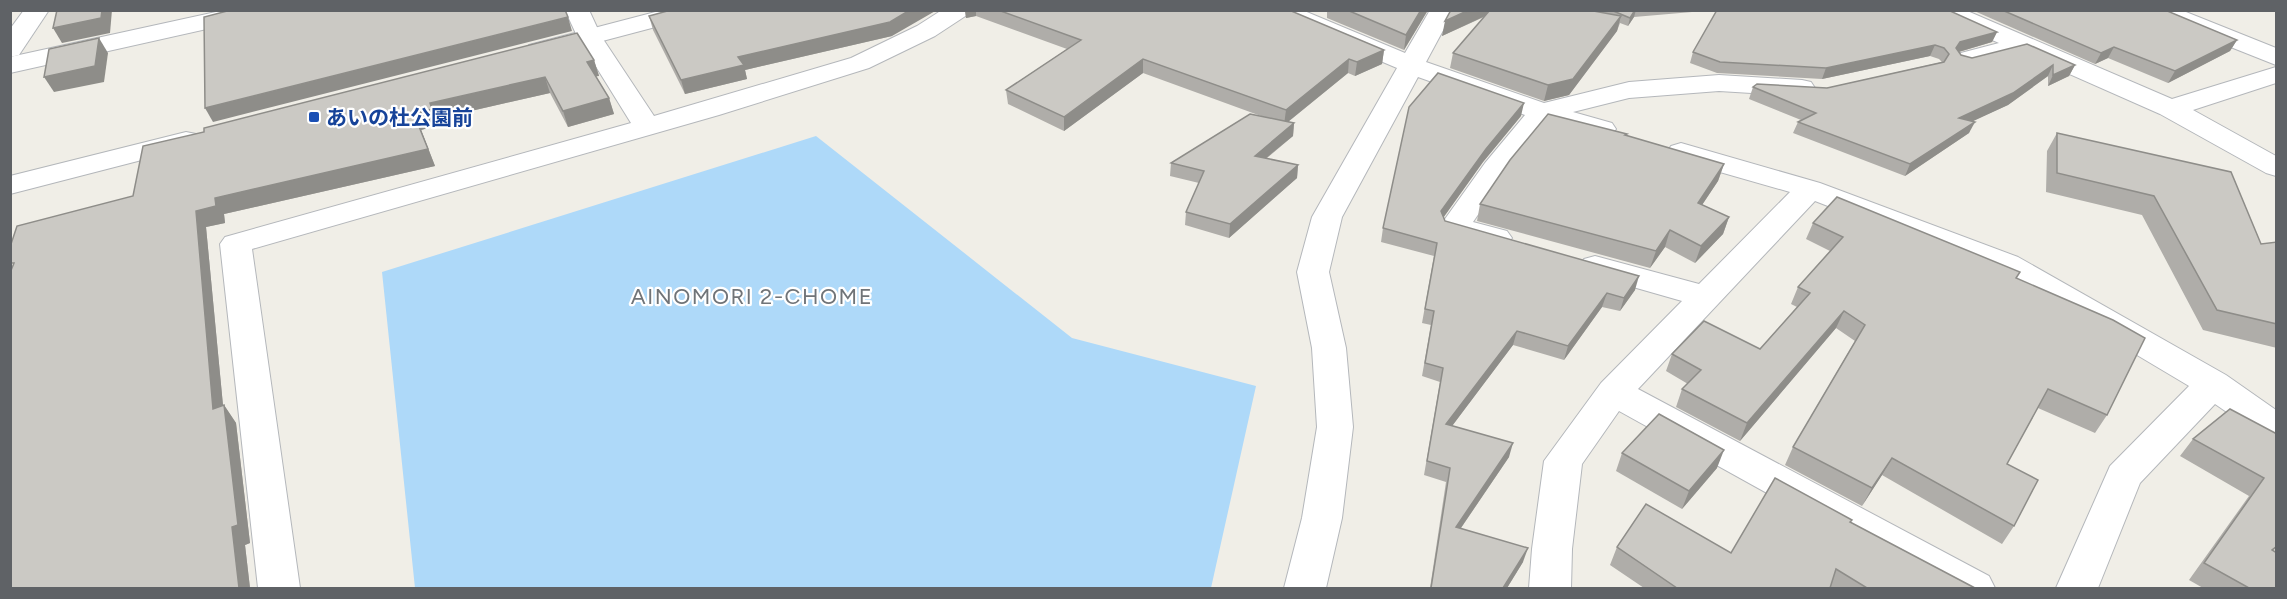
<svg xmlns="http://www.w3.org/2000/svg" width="2287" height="599" viewBox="0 0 2287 599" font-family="Figtree,'Noto Sans JP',sans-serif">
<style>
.water{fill:#aed9f9}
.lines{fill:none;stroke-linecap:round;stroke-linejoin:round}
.street-casing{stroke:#b4b7bb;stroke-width:2}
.secondary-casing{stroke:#b3b6ba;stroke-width:2}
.street{fill:#fff;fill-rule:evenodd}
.secondary{fill:#fff;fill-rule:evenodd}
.wall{fill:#afada9}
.shaded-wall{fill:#8e8d89}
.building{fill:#cbc9c4;stroke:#8e8d89;stroke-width:1.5}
.transit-dot{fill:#1a4fb4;stroke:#fff;stroke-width:2}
.labels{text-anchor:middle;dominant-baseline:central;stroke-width:4.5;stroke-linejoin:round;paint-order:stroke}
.transit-label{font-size:21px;font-weight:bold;fill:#164399;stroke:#fff;text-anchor:start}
.neighbourhood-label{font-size:22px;letter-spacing:1.5px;fill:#707478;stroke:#fff}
</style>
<rect width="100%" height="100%" fill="#f0eee7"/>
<polygon class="water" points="816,136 1072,338 1256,386 1211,588 415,588 382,272"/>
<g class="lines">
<g class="street-casing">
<g id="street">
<polygon points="225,10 272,10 268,15 260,17 10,73 10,57"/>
<polygon points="565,10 589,10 601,36 654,116 851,58 917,26 942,10 971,10 967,15 935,36 869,68 719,115 252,249 300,588 258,588 220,244 225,237 631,123 577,36"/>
<polygon points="1268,10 1302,10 1405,53 1430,10 1454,10 1426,62 1544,103 1629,82 1719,75 1802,80 1811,82 1815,88 1811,94 1802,96 1719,91 1629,98 1573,112 1612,123 1616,129 1612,135 1602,137 1548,122 1505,175 1473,222 1507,231 1512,238 1507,245 1496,247 1444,233 1440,226 1485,163 1525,115 1418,77 1342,217 1329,272 1346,348 1353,427 1342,518 1326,588 1284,588 1302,518 1317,427 1312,348 1297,272 1312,217 1397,68 1272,15"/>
<polygon points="1931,10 1965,10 2172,99 2276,67 2276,83 2193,110 2276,156 2276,176 2266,173 2160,114 2022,53 1966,67 1957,64 1953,59 1957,54 1999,43 1935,15"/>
<polygon points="2146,10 2181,10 2276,48 2276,65 2150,15"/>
<polygon points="1681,143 1820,183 2018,257 2226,375 2276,410 2276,441 2263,437 2215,404 2140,483 2098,588 2056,588 2110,466 2189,386 1996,271 1815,201 1638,389 1989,576 1995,588 1938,588 1619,411 1582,464 1572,549 1571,588 1529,588 1532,549 1544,461 1601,383 1682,301 1584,273 1579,266 1584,259 1595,256 1699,284 1790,192 1671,158 1667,152 1671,146"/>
</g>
</g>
<g class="secondary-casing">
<g id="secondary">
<polygon points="24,10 49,10 19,55 10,57 10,29"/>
<polygon points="663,10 705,10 701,15 538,58 529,55 525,50 529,45"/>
<polygon points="186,132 196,134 200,140 196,146 10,194 10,176"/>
</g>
</g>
<use href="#street" class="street"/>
<use href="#secondary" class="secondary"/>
</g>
<g class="wall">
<polygon points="965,10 1289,10 1384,50 1382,64 1355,76 1348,73 1288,122 1294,123 1293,136 1267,158 1298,165 1297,178 1229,238 1185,225 1186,212 1199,183 1170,176 1171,163 1261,116 1143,73 1064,131 1008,104 1006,90 1067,49 976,16 966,18"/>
<polygon points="1327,10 1428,10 1404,50 1327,18"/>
<polygon points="1451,10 1693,10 1692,12 1634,17 1628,26 1620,23 1617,31 1569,95 1544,101 1450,68 1453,53 1484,17 1442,36"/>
<polygon points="1972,10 2165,10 2237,40 2230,51 2168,83 2108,58 2095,64"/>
<polygon points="649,16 892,36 745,70 747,79 685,94 653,30"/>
<polygon points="1997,32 1992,42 1959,52 1961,55 1972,58 2075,65 2069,76 2048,86 2048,76 2008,105 1972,121 1969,133 1905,176 1793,133 1798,122 1801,120 1749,99 1753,87 1827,88 1942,62 1939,59 1930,56 1822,79 1717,73 1690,63 1693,52"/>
<polygon points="594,60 599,76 596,76 609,98 614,114 568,127 550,93 436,119 439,125 421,130 435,166 224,214 225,223 206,227 223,406 224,405 236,423 250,543 245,545 250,588 10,588 133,196"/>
<polygon points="1521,116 1483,162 1443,218 1445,221 1635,290 1620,311 1602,307 1564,360 1513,345 1452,426 1509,457 1461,528 1523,562 1507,588 1430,588 1446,482 1424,475 1440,382 1422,376 1431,325 1422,323 1434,256 1381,242 1383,228"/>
<polygon points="2057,133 2261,244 2277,242 2277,348 2203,330 2142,215 2046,192 2047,151"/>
<polygon points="1627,134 1626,136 1724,164 1718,181 1702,205 1729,217 1723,234 1695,263 1665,247 1650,268 1477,221 1480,204"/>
<polygon points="1813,223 2017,278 2107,415 2095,433 2038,408 2007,464 2014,526 2002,544 1882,475 1862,506 1785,465 1793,447 1855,341 1836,328 1740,441 1676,407 1682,389 1688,384 1666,371 1672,354 1760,349 1797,307 1791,304 1798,287 1830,251 1806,239"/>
<polygon points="2277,434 2277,547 2273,551 2277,588 2203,588 2189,580 2249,496 2180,456 2193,439"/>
<polygon points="1622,453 1717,468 1682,509 1616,471"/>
<polygon points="1850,522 1975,588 1644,588 1610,565 1617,547 1731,553"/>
</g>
<g class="shaded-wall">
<polygon points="102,10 112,10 110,33 62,43 53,28"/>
<polygon points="910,10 937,10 892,36 745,70 747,79 685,94 681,80 738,57"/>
<polygon points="965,10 976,10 976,16 966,18"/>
<polygon points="1421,10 1428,10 1404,50 1406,35"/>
<polygon points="1469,10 1498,10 1442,36 1445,21"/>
<polygon points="1635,10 1636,10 1634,17 1628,26 1630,18"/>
<polygon points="1621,16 1617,31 1569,95 1544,101 1548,85"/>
<polygon points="568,17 572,31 213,122 205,108"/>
<polygon points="1997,32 1992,42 1955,53 1956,48 1960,42"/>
<polygon points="99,38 108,53 104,82 54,92 44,77"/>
<polygon points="2237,40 2230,51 2168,83 2175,71"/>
<polygon points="1935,45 1930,56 1822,79 1826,68"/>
<polygon points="2114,47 2108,58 2095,64 2101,53"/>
<polygon points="1384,50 1382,64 1355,76 1357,62"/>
<polygon points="1143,59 1143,73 1064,131 1064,117"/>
<polygon points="1349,59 1348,73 1284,125 1286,110"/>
<polygon points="594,60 599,76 592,77 587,62"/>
<polygon points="2053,65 2048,76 2008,105 1954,130 1959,118"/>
<polygon points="2075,65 2069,76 2048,86 2053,75"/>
<polygon points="545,77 550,93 436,119 439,125 421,130 435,166 224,214 225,223 206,227 225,426 213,409 196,211 215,198 414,114 430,103"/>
<polygon points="609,98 614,114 568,127 563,111"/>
<polygon points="1524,103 1521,116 1483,162 1438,225 1441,211 1486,149"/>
<polygon points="1975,122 1969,133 1905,176 1910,164"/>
<polygon points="1294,123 1293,136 1254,168 1255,156"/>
<polygon points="1724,164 1718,181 1692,220 1698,203"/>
<polygon points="1298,165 1297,178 1229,238 1230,224"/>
<polygon points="1729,217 1723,234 1695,263 1701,246"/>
<polygon points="1670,230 1665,247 1650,268 1656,251"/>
<polygon points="1639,276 1635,290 1620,311 1624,298"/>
<polygon points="1607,293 1602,307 1564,360 1568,346"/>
<polygon points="1844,311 1836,328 1740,441 1747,423"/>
<polygon points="1517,331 1513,345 1443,438 1446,424"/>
<polygon points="224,405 236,423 250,543 245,545 250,588 239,588 232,527"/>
<polygon points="1513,443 1509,457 1452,541 1456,527"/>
<polygon points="1724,450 1717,468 1682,509 1689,491"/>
<polygon points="1892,458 1882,475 1862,506 1872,488"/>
<polygon points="1528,548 1523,562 1507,588 1503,588"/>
</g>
<g class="building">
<polygon points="57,10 102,10 101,18 53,28"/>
<polygon points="231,10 565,10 568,17 205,108 204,17"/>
<polygon points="671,10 910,10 890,22 738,57 744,65 681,80 649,16"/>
<polygon points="998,10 1289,10 1384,50 1357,62 1349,59 1286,110 1143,59 1064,117 1006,90 1081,40"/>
<polygon points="1347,10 1421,10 1406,35"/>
<polygon points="1451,10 1469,10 1445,21"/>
<polygon points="1490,10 1588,10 1621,16 1573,79 1548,85 1453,53"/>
<polygon points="1611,10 1635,10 1630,18"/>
<polygon points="1717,10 1948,10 1997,32 1960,42 1956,48 1961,55 1972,58 2027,44 2075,65 2053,75 2053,65 2013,93 1959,118 1975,122 1910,164 1798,122 1816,113 1753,87 1757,84 1827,88 1944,62 1949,54 1944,48 1935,45 1826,68 1720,62 1693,52"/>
<polygon points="2002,10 2165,10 2237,40 2175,71 2114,47 2101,53"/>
<polygon points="577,33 594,60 587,62 609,98 563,111 545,77 430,103 432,109 414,114 428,149 215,198 216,206 196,211 213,409 224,405 238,525 232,527 239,588 10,588 10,273 14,263 10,263 10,247 17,226 133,196 143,146 204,132 204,128"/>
<polygon points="99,38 95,66 44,77 49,49"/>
<polygon points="1438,73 1524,103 1486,149 1441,211 1445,221 1639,276 1624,298 1607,293 1568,346 1517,331 1446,424 1513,443 1456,527 1528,548 1503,588 1431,588 1450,468 1427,461 1443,368 1425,363 1434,311 1425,309 1437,243 1383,228 1409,107"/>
<polygon points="1250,114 1294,123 1255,156 1298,165 1230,224 1186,212 1204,171 1171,163"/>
<polygon points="1548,114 1627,134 1625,135 1724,164 1698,203 1729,217 1701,246 1670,230 1656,251 1480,204 1510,160"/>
<polygon points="2057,133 2231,172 2261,244 2277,242 2277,324 2217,310 2154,196 2057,173"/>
<polygon points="1837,197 2020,272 2016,278 2113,320 2145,338 2107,415 2048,389 2007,464 2038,480 2014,526 1892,458 1872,488 1793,447 1865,325 1844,311 1747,423 1682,389 1701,370 1672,354 1704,321 1760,349 1810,293 1798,287 1843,237 1813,223"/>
<polygon points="2230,409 2277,434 2277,546 2272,550 2277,553 2277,588 2249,588 2204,563 2264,478 2193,439"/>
<polygon points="1659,414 1724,450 1689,491 1622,453"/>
<polygon points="1775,478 1852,520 1850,522 1975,588 1867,588 1836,569 1830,588 1677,588 1617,547 1646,504 1731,553"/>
</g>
<rect class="transit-dot" x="308" y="111" width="12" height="12" rx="3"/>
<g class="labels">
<g class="transit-label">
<text x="326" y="117">あいの杜公園前</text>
</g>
<g class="neighbourhood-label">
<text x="752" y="296">AINOMORI 2-CHOME</text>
</g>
</g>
<rect width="2287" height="599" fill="none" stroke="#5f6266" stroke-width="24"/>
</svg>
